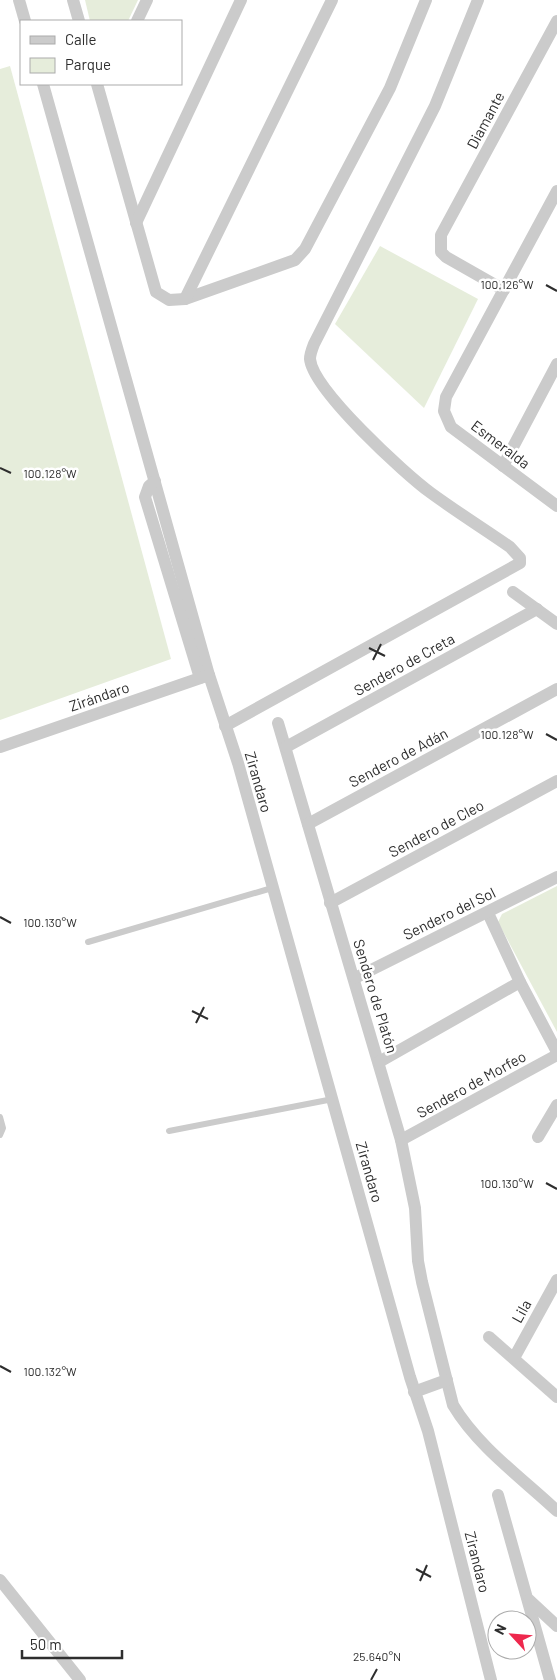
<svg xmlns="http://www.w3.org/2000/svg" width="557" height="1680" viewBox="0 0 557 1680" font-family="Barlow,sans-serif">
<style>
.green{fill:#e6eddb}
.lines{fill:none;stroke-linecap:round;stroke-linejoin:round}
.lane{stroke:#cbcbcb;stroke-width:6}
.street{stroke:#cbcbcb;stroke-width:12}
.ticks{fill:none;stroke:#2e2e2e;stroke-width:2}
.labels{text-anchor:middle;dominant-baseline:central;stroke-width:5;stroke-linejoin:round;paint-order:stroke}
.street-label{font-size:15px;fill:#2e2e2e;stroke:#fff}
.ticks-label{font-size:12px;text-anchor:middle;fill:#2e2e2e;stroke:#fff;stroke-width:5;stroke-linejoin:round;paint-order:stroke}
</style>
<rect width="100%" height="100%" fill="#fff"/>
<g class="green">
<polygon points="85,0 138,0 128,21 90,21"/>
<polygon points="10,66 171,659 0,720 0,69"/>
<polygon points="380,246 478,299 424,408 335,324"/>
<polygon points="557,886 557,1032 498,922 502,914"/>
</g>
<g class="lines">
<g class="lane">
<polyline points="88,942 272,888"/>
<polyline points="0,1117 3,1128 0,1135"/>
<polyline points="169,1131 333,1099"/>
</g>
<g class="street">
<polyline points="19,0 25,21"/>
<polyline points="73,0 79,21"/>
<polyline points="137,21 147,0"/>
<polyline points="43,84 209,675 238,763 410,1377 428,1431 491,1680"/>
<polyline points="97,84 156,292 169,300 185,299 295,260 305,249 390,88 426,0"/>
<polyline points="557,191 446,397 444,411 451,427 557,506"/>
<polyline points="136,223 241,0"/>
<polyline points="504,290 446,257 441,252 441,235 557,21"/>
<polyline points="185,299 332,0"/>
<polyline points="503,466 557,364"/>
<polyline points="155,481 149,486 145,497 200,678"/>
<polyline points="513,592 557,624"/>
<path d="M278,723l123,417 14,68 3,53 4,21 31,123c25,42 69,73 104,106"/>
<path d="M225,726l295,-163v-5l-10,-11c-26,-18 -53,-35 -79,-54 -26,-19 -118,-103 -121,-134 0,-5 2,-10 4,-15l121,-238 43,-106"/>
<polyline points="0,747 209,675"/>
<polyline points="286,747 537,609"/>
<polyline points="308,824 557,689"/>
<polyline points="330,903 557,781"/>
<polyline points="488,913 520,982 557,1052"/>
<polyline points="355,978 557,877"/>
<polyline points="379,1062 520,982"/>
<polyline points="538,1137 557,1105"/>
<polyline points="401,1140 557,1055"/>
<polyline points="489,1337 557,1397"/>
<polyline points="514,1358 557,1280"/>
<polyline points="414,1392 447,1380"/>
<polyline points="498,1495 550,1680"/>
<polyline points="0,1580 80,1680"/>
<polyline points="529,1600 557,1626"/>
</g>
</g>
<path class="ticks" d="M546,285l11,6M0,468l11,5M369,648l16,8M373,660l8,-16M546,734l11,6M0,917l11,6M192,1011l16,8M196,1023l8,-16M546,1183l11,6M0,1366l11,6M416,1569l15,8M420,1581l7,-16M371,1680l6,-11"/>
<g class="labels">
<g class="street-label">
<text transform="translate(485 120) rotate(-62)">Diamante</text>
<text transform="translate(501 444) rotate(37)">Esmeralda</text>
<text transform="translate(404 664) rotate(-29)">Sendero de Creta</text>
<text transform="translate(99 696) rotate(-19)">Zirándaro</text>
<text transform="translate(398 757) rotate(-28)">Sendero de Adán</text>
<text transform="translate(259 782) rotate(74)">Zirandaro</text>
<text transform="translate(436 828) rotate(-28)">Sendero de Cleo</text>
<text transform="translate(449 913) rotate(-26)">Sendero del Sol</text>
<text transform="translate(376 996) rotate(73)">Sendero de Platón</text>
<text transform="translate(471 1084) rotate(-29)">Sendero de Morfeo</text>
<text transform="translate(370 1172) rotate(74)">Zirandaro</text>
<text transform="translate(521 1311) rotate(-61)">Lila</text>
<text transform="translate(478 1562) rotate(76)">Zirandaro</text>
</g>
</g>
<g class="ticks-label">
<text x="507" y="289">100.126°W</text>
<text x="50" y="478">100.128°W</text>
<text x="507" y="739">100.128°W</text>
<text x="50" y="927">100.130°W</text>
<text x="507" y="1188">100.130°W</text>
<text x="50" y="1376">100.132°W</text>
<text x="377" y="1661">25.640°N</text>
</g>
<rect x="20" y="20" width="162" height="65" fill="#ffffff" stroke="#ababab"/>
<rect x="30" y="36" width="25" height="8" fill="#cbcbcb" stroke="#ababab"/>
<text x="65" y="45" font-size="15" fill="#2e2e2e">Calle</text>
<rect x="30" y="58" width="25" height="15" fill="#e6eddb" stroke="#ababab"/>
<text x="65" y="70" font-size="15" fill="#2e2e2e">Parque</text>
<g transform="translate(512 1635) rotate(296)"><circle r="24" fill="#ffffff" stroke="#ababab"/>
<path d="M0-4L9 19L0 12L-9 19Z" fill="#ee284d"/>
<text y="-8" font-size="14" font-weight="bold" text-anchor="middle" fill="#2e2e2e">N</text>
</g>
<path d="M22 1650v8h100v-8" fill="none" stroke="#2e2e2e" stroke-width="2.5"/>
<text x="30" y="1650" font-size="15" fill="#2e2e2e" stroke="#ffffff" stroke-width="4" paint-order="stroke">50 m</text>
</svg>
